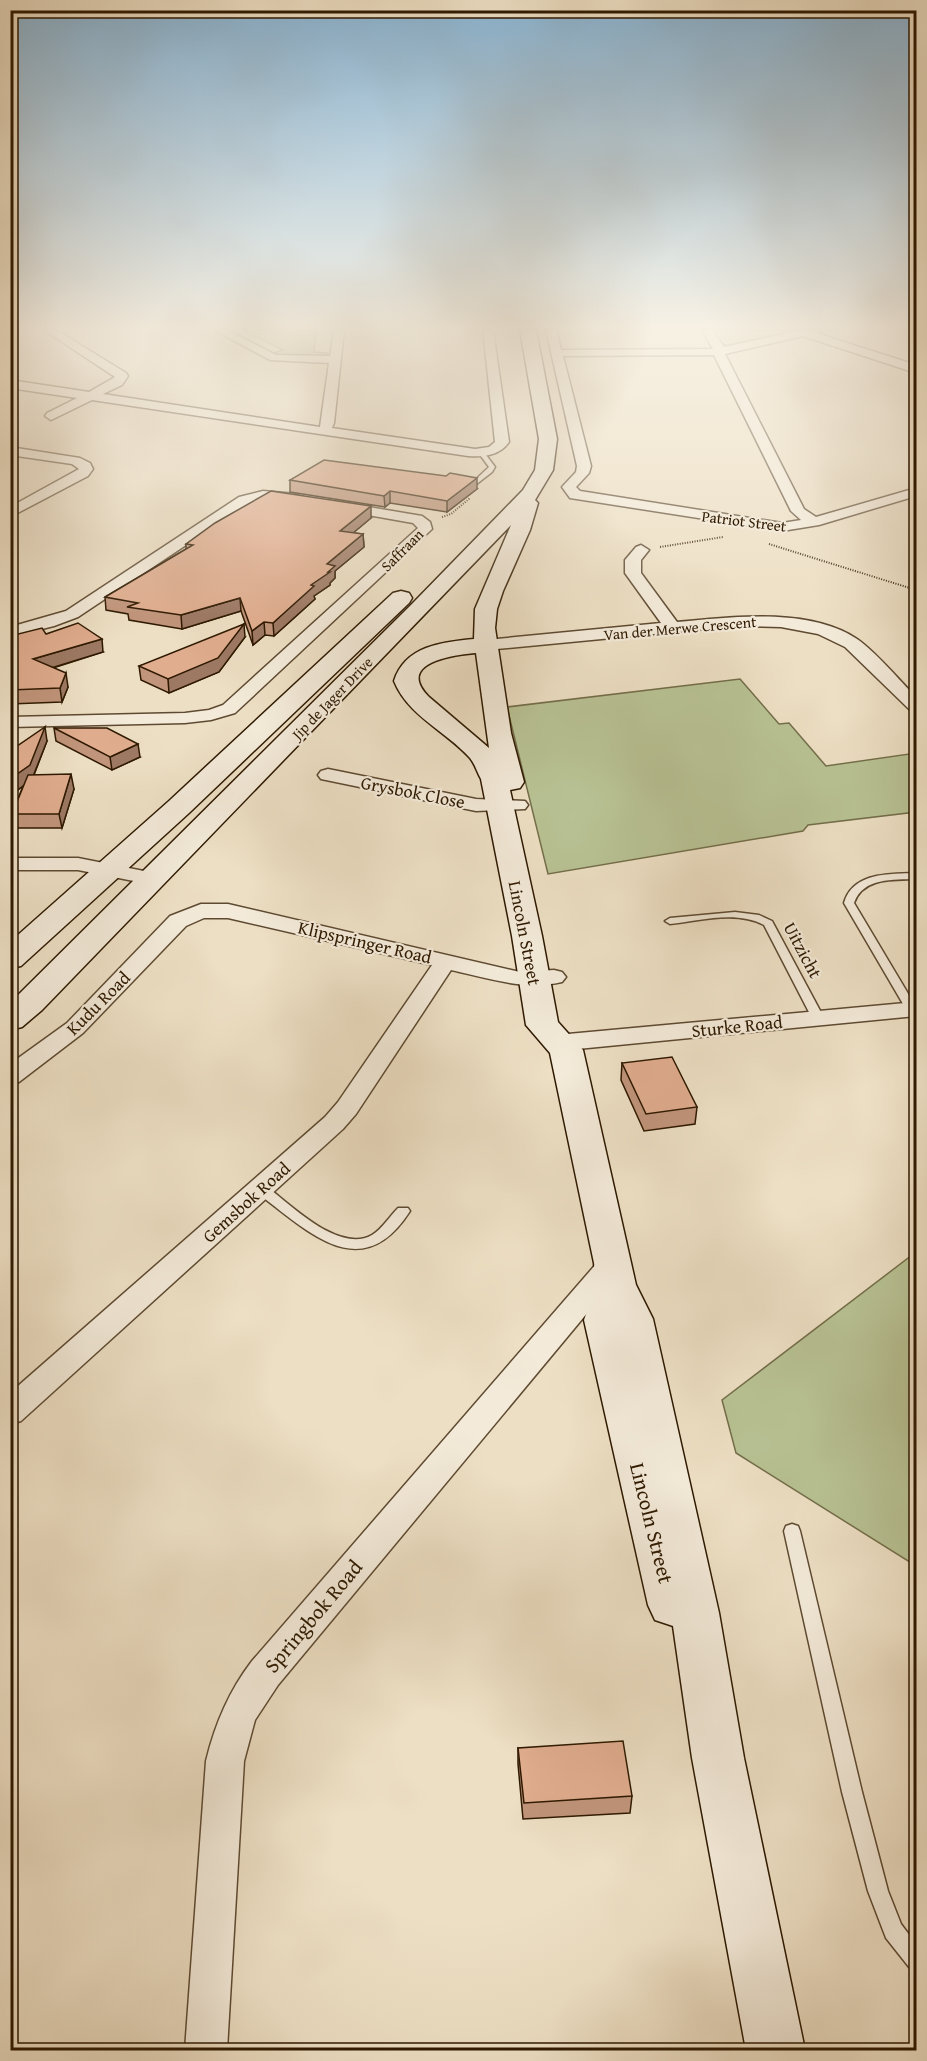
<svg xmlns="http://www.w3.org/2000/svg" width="927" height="2061" viewBox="0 0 927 2061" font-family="'Gentium Book Plus',serif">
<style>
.green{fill:#b8c294;stroke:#736e4a;stroke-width:1.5}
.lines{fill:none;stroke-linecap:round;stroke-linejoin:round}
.lane-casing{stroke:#5e4a31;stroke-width:3}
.street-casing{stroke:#5e4a31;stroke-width:3}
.secondary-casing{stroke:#2e1900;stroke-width:3}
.path{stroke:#2e1900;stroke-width:2;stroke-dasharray:1 1.5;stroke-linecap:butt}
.lane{fill:#f3ead9;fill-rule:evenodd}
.street{fill:#f3ead9;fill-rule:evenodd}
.secondary{fill:#f3ead9;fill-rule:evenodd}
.wall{fill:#c1957b;stroke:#2e1900;stroke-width:1.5}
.shaded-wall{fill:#9d7964;stroke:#2e1900;stroke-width:1.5}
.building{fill:#e0ad8f;stroke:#2e1900;stroke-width:1.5}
.labels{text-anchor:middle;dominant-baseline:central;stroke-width:4.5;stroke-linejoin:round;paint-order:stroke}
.far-street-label{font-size:15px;fill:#2e1900;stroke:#f3ead9}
.street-label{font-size:18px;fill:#2e1900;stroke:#f3ead9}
.near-street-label{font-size:21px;fill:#2e1900;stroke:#f3ead9}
</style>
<rect width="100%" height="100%" fill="#eddfc4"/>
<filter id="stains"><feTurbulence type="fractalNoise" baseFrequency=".00333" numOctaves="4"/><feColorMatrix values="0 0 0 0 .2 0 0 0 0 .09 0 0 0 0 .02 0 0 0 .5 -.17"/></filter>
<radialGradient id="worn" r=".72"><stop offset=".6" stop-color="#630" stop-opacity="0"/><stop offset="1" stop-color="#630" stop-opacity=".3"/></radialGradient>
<g class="green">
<polygon points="242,330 316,330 314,352 327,353 326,358 281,356 273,353 283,350"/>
<polygon points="712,330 807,330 730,346 719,343"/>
<polygon points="740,679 779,724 789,723 826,766 916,753 916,812 808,825 803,831 548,874 507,707"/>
<polygon points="916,1252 916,1566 736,1453 722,1400"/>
</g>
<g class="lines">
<g class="lane-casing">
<g id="lane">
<polygon points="479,451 483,451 495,467 492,472 474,486 471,484 472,483 489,467 478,452"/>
<path d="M916,873v6c-22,1 -53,-2 -62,24l62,104v5l-4,1 -6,-4 -62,-106c9,-31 45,-29 72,-30z"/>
<path d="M735,912l24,3 13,6 52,97 -2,3h-8l-2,-3 -48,-93c-28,-15 -65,-4 -94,-1l-5,-3 5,-3z"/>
<path d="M261,1184l5,2c24,18 73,68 106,49 10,-6 18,-19 26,-27h10l2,3c-49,77 -103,19 -154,-19l-2,-3 2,-3z"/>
<polygon points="792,1524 798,1526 800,1531 862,1792 888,1891 901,1924 916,1944 916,1970 909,1967 886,1938 868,1891 842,1792 784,1531 786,1526"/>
</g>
</g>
<g class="street-casing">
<g id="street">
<path d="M44,330h12l70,43 2,3 -6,9 -19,9 217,33 9,-64 -59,-3 -56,-30h13l49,25 54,1 4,-26h10l-10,93 -2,5 143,21 14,-2 6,-5 -12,-112h10l16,112c-10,14 -25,15 -41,14l-376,-56 -41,20 -6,-4 2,-3 30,-15 -67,-10v-8l79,12 26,-15z"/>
<path d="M546,330h10l5,20 152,-1 -11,-19h10l12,17 79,-17h19l-6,3 100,32v8l-113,-37 -78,18 79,155 12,8 100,-29v8l-97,29 -37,6 -212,-33 -8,-11 14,-15 1,-6zM714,355l77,156 10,9 -19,3 -202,-32 -4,-4 13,-14 2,-7 -28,-110z"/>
<polygon points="10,447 80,458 90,463 93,469 88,476 10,517 10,507 79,469 72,464 10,455"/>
<polygon points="263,491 296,494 303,498 296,502 263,499 249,503 78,617 54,626 10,637 10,627 66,611 239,497"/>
<polygon points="339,502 422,516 430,522 432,529 235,713 211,720 185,723 10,727 10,717 185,713 209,710 223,705 418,528 413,523 334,509 332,506 334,503"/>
<path d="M641,545l8,5 -8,10v13l36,49c54,-5 132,-15 180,17 19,13 42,41 59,58v14l-6,-1 -65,-63 -27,-13 -37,-7 -44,-1 -251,24 -8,-5 8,-5 175,-17 -36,-50v-13l11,-13z"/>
<polygon points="328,769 476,799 525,801 528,805 525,809 476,811 321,779 318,775 321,771"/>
<polygon points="10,858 78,858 154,873 161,875 165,879 161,883 154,885 78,870 10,870"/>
<path d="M201,904h27l292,68 34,-2 8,2 4,5 -4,5c-38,9 -74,-4 -111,-12l-95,144 -13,15 -322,292 -11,3v-31l315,-276 13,-15 94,-137 -204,-47h-24l-18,8 -103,107 -64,49 -9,2v-20l57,-41 103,-107z"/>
<polygon points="916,1002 916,1016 557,1051 548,1048 545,1043 548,1038 557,1035"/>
<path d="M613,1253l10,3 4,7 -4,7 -345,415 -23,35 -11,41 -17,289h-42l21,-289c9,-37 23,-70 46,-100l351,-405z"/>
</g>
</g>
<g class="secondary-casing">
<g id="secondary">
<path d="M520,330h16l21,109 -4,31 -18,30 3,3 -8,27 -27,61 -6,18 -2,19 16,105 13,49 -4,6 -10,2 32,146 16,86 25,28 53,235 17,34 66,294 25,145 61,292h-59l-54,-292 -19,-132 -18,-6 -7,-15 -64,-285 12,-35 -2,-22 -44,-210 -24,-28 -14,-89 -31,-157c-4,-7 -6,-15 -11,-21 -24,-27 -62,-42 -76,-77 11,-35 48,-39 80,-42l1,-30 36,-84 -469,485 -20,17 -12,3v-27l401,-398 112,-115 12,-20 4,-31zM476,653l13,95 -60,-51c-34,-34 24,-42 47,-44z"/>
<polygon points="401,591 409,593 412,598 409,603 189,813 21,966 10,968 10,942 169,801 393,593"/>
</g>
</g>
<g class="path">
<polyline points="442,517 451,514 470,498"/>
<polyline points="769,544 916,590"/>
<polyline points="660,547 723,537"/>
</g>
<use href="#lane" class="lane"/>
<use href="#street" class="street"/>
<use href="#secondary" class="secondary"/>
</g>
<g class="wall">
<polygon points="290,480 477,489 447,512 390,503 385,507 290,492"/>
<polygon points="371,518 353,533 363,534 364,547 335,571 335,578 330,583 330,585 314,596 315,599 274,636 265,635 253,645 241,611 182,629 129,620 128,614 106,610 105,597 186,549 186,544"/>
<polygon points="46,634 103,652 53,668 68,687 62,702 10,704 10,636"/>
<polygon points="245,637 219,672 169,693 141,680 139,666"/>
<polygon points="54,728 140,757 112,770 56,741"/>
<polygon points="47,741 34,775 74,789 62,828 14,828 12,814 23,786 10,796 10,751"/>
<polygon points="622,1063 697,1107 695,1124 644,1131 621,1080"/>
<polygon points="518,1748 632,1796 630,1813 523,1819 518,1764"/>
</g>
<g class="shaded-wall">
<polygon points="477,478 477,489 447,512 447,501"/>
<polygon points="390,491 390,503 385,507 384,496"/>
<polygon points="371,506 371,518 341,543 340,531"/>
<polygon points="363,534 364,547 335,571 335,578 330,583 330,585 314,596 315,599 274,636 273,623 311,585 327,564"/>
<polygon points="240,598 241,611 182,629 181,615"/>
<polygon points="264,622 265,635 253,645 252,631"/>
<polygon points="244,624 245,637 219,672 169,693 168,679"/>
<polygon points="102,639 103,652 35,673 33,659"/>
<polygon points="66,673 68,687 62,702 60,688"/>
<polygon points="45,727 47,741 32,779 10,796 10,779"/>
<polygon points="138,744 140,757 112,770 110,757"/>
<polygon points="71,774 74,789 62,828 59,814"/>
</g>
<g class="building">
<polygon points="324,460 446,476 450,473 477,478 447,501 390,491 384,496 290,480"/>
<polygon points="271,491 371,506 340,531 363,534 327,564 335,566 328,572 330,572 311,585 314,586 273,623 264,622 252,631 240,598 181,615 127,607 138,603 105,597 193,545 186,544 215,523"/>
<polygon points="78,623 102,639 33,659 66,673 60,688 10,690 10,672 13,662 10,663 10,636 42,628 46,634"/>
<polygon points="244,624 218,658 168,679 139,666"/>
<polygon points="45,727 30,765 10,779 10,751"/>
<polygon points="54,728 107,728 138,744 110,757"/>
<polygon points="71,774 59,814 12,814 28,775"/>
<polygon points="672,1057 697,1107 646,1114 622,1063"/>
<polygon points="623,1741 632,1796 524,1803 518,1748"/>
</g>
<linearGradient id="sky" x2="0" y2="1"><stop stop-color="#89b6d7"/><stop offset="0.53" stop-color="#f7f1e4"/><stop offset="1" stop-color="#f7f1e4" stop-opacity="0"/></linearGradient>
<rect width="927" height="618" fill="url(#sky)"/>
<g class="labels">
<g class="far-street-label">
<text transform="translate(744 521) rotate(7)">Patriot Street</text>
<text transform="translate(402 550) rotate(-45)">Saffraan</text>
<text transform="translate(680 628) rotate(-5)">Van der Merwe Crescent</text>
<text transform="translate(332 698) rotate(-46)">Jip de Jager Drive</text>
</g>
<g class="street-label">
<text transform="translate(413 792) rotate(11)">Grysbok Close</text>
<text transform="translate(525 933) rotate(79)">Lincoln Street</text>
<text transform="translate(365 942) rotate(13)">Klipspringer Road</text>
<text transform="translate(803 950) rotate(62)">Uitzicht</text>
<text transform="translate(98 1003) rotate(-45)">Kudu Road</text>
<text transform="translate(737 1026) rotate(-6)">Sturke Road</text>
<text transform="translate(246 1202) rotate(-42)">Gemsbok Road</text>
</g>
<g class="near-street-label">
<text transform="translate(652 1523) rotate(76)">Lincoln Street</text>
<text transform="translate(313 1616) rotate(-50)">Springbok Road</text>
</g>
</g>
<rect width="927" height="2061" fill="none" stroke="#eddfc4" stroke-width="36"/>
<rect x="12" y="12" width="903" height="2037" fill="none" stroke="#2e1900" stroke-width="3"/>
<rect x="18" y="18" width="891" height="2025" fill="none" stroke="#2e1900" stroke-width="1.5"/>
<rect width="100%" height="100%" filter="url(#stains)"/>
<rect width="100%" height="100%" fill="url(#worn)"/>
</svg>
